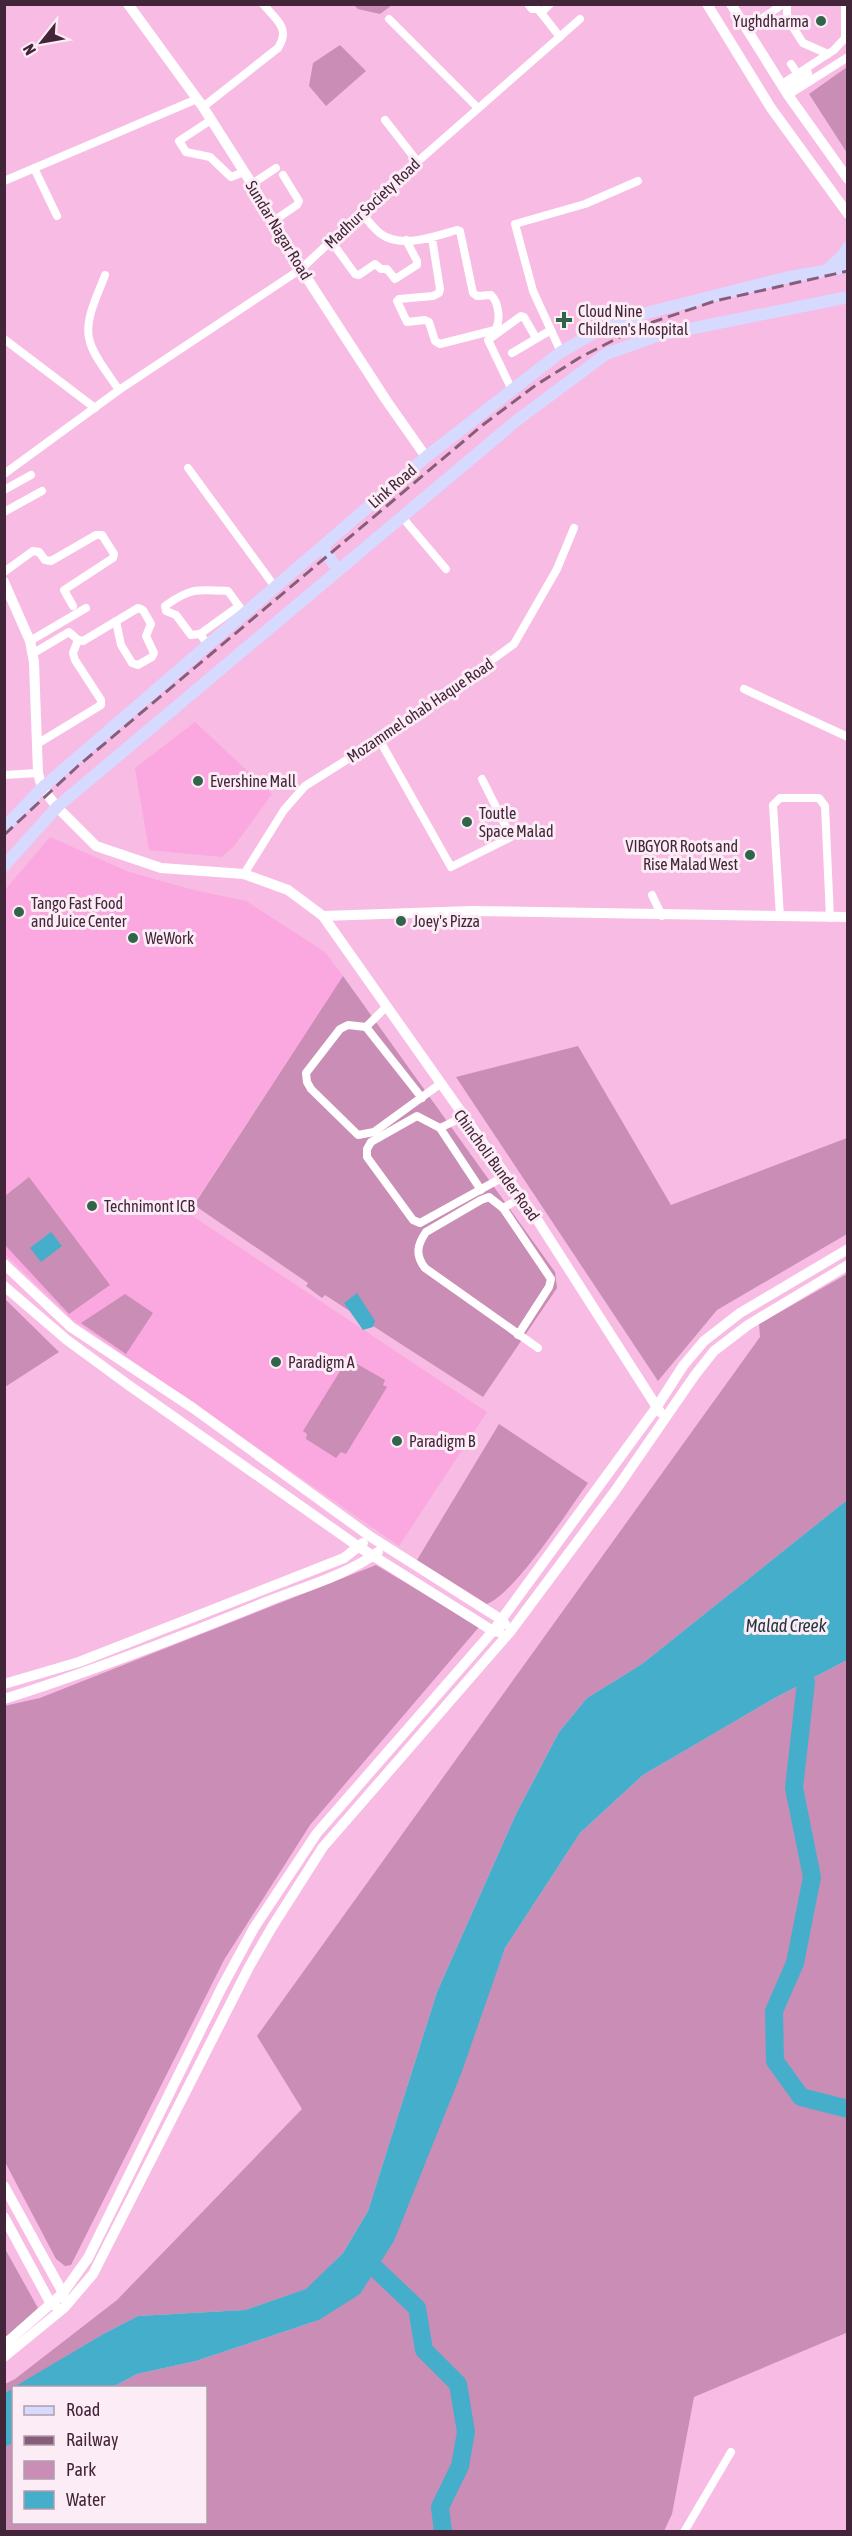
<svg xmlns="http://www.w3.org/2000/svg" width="852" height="2536" viewBox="0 0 852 2536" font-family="'Asap Condensed',sans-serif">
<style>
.built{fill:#faa8df}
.green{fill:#ca8db6}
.water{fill:#45aecb}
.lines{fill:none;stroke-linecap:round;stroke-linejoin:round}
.river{stroke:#45aecb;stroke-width:18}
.street{stroke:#fff;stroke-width:8}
.secondary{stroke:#fff;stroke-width:10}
.primary{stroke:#d6daff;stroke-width:12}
.rail{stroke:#875e7a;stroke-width:3;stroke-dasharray:12 6;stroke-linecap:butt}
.poi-dot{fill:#31654a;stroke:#fcecf6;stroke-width:2}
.labels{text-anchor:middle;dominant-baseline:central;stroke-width:6;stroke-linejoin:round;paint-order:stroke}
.poi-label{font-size:16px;fill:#422539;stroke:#fcecf6;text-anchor:start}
.street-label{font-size:16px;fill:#422539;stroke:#fcecf6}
.water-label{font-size:18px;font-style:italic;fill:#20373e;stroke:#fcecf6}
</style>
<rect width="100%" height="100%" fill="#f8bbe3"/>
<g class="built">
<polygon points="195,722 272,794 234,846 222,857 149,850 135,768"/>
<polygon points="50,837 129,872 194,890 246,901 325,952 343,976 188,1213 487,1412 399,1546 72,1319 5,1254 4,891"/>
</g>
<g class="green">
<polygon points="354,5 392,5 380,14 358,9"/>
<polygon points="340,45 366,71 326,106 309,86 313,63"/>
<polygon points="847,67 847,153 809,94"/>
<polygon points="343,976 555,1272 557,1288 483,1397 325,1295 322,1298 306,1286 308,1283 194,1205"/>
<polygon points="578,1046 671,1205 847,1138 847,1234 717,1310 658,1381 456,1077"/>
<polygon points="29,1177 110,1285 69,1314 5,1245 5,1196"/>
<polygon points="847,1274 847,1500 642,1664 587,1698 559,1732 516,1814 437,1992 368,2211 343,2253 307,2289 245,2310 138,2316 105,2333 5,2393 5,2384 15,2379 117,2300 302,2109 257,2036 760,1337 759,1324"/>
<polygon points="125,1294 153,1313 126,1354 81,1323"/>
<polygon points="5,1299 59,1352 5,1387 4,1387"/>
<polygon points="352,1361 385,1380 383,1385 387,1387 346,1454 341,1452 336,1458 306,1439 307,1434 303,1431 342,1368 348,1369"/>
<path d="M499,1424l89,59c-21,29 -72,109 -101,121l-70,-44z"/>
<polygon points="376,1565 479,1627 310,1825 224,1960 71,2265 65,2266 56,2259 5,2162 4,1706 40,1698"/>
<polygon points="847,1660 847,2339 846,2333 694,2397 672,2514 664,2531 5,2531 4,2447 13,2443 14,2522 206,2522 206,2388 113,2387 137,2374 196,2361 319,2320 483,2007 505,1948 580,1833 643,1775 773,1699"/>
<polygon points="4,2247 38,2308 5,2338 4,2338"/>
</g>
<g class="water">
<polygon points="51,1232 62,1246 41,1262 30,1248"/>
<polygon points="357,1293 375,1321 373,1327 363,1330 344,1303"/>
<polygon points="847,1500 847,1660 773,1699 643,1775 580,1833 505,1948 461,2074 394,2241 360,2294 319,2320 196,2361 137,2374 113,2387 14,2387 105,2333 138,2316 245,2310 306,2289 343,2253 368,2211 437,1992 516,1814 559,1732 587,1698 642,1664"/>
<polygon points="13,2388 13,2443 5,2447 5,2393"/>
</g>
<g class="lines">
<g class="river">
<polyline points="806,1682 794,1788 812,1877 795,1963 774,2011 775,2061 801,2097 848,2109"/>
<polyline points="376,2269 417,2308 424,2350 458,2384 466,2432 460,2466 440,2507 443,2532"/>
</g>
<g class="street">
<polyline points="528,4 532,9 538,9 560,37"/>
<polyline points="787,4 787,18 803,43 828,54"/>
<polyline points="541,13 550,4"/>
<polyline points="389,19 478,108"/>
<polyline points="747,29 783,4"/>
<polyline points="791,64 799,76"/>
<polyline points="782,84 834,50 845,38 845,4"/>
<polyline points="785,89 808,73"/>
<polyline points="788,95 848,57"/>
<path d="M203,107l75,-59c13,-20 -2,-28 -15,-44"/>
<polyline points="211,120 179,141 186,152 210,157 231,177 244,172"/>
<polyline points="385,120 417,161"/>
<polyline points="34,168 57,216"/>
<polyline points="4,181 197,99"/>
<polyline points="252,184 276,168"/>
<path d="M361,213c6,6 12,15 20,21 20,15 55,2 76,-4l3,1 13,62 4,3 14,-1c8,8 10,26 4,35l-55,14 -5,-3 -6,-19 -4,-2 -18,2 -10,-21 2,-2 34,-3 6,-3 1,-4 -8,-51"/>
<polyline points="272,222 297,205 299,201 283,175"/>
<polyline points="331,241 355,274 359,275 375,264 381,269 387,269 395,279 417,265 417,261 406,240"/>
<path d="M105,275c-7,20 -22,46 -15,67 5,17 20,34 29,48"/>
<polyline points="4,339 95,408"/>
<polyline points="561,352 533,291 515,224 585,204 638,181"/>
<polyline points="512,353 551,330"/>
<polyline points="512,390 488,340 521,316 524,317 536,338"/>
<polyline points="188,468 275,587"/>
<polyline points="4,474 119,390 301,269 391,185 580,19"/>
<polyline points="4,490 31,475"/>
<polyline points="4,512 42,491"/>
<polyline points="402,517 446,569"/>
<polyline points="4,572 33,551 39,552 45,560 51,561 96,535 102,535 114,554 113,558 64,590 73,606"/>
<polyline points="200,634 239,606"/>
<polyline points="30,641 86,608"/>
<path d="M208,645l-8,-11 -9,1 -15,-20 -10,-4 -1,-5c25,-18 32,-17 63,-15l16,22"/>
<polyline points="32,654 69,632 78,640 83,641 138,608 143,610 151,624 146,636 154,653 152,657 138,665 132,663 121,645 116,621"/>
<polyline points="744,689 848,737"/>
<polyline points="379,739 451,867 511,837 482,779"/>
<polyline points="37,744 101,705 101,700 75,660 73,653 78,640"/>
<polyline points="4,775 38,773"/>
<polyline points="244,874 284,810 305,786 404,724 514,644 557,569 574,528"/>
<polyline points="652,895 662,916"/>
<polyline points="780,917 773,805 780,798 819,798 825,806 830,918"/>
<polyline points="387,1006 366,1027 348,1025 340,1029 306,1073 307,1082 311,1089 358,1135 374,1132 440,1084"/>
<polyline points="366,1027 422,1098"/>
<polyline points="463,1117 440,1128 417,1116 371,1142 367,1149 367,1157 413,1220 420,1223 505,1176"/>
<polyline points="440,1128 481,1190"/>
<path d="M521,1198l-18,10 -14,-11 -8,3 -55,32c-9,13 -11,23 -1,36l113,80"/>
<polyline points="503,1208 551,1279 549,1287 518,1335"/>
<polyline points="684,2532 731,2452"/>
</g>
<g class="secondary">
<polyline points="128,4 203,107 252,184 301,269 386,400 426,457"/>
<polyline points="707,4 771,108 848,214"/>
<polyline points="731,4 788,95 848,179"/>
<polyline points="4,582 30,641 34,662 38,773 42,788 57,807 96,846 161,868 244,874 288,890 323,916 538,1221 660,1412"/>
<polyline points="323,916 472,911 848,917"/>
<polyline points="4,1264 71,1327 193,1408 371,1537 502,1620 505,1624"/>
<polyline points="4,1286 67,1340 127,1384 359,1547 493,1631 500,1632"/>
<polyline points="4,1684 79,1662 344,1558 363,1543"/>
<path d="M4,1699c89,-28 176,-62 262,-97 37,-15 79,-26 112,-50"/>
<polyline points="4,2186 63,2293 64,2299"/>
<polyline points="4,2217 51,2304 56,2306"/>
<polyline points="4,2345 63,2293 88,2258 222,1987 254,1928 317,1833 493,1631 656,1408 683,1366 704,1341 740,1313 848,1249"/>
<polyline points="4,2357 64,2308 93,2274 249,1967 272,1927 323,1847 510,1632 615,1491 695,1375 714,1351 748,1325 848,1265"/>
</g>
<g class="primary">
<polyline points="827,270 843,255 848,247"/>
<polyline points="322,547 338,570"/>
<polyline points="4,828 42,788 426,457 561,352 594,333 646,313 789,277 848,267"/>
<polyline points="4,866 57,807 516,421 606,354 659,335 848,297"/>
</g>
<polyline class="rail" points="4,835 78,766 484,424 536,385 579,358 641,326 715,301 848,271"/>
</g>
<g class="poi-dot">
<circle cx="821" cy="21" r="6"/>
<path d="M561 311h6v6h6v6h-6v6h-6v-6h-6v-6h6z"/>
<circle cx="198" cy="781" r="6"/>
<circle cx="467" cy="822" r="6"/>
<circle cx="750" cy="855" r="6"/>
<circle cx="19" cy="912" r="6"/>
<circle cx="401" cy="921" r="6"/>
<circle cx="133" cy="938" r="6"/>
<circle cx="92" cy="1206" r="6"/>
<circle cx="276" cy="1362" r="6"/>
<circle cx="397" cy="1441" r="6"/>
</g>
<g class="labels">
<g class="poi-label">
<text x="809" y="21" text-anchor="end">Yughdharma</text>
<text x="578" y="311">Cloud Nine<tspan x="578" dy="18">Children's Hospital</tspan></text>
<text x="210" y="781">Evershine Mall</text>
<text x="479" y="813">Toutle<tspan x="479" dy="18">Space Malad</tspan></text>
<text x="738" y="846" text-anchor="end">VIBGYOR Roots and<tspan x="738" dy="18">Rise Malad West</tspan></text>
<text x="31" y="903">Tango Fast Food<tspan x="31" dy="18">and Juice Center</tspan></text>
<text x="413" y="921">Joey's Pizza</text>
<text x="145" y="938">WeWork</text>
<text x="104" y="1206">Technimont ICB</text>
<text x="288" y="1362">Paradigm A</text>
<text x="409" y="1441">Paradigm B</text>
</g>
<g class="street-label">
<text transform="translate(372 203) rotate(-43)">Madhur Society Road</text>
<text transform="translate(279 230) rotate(59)">Sundar Nagar Road</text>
<text transform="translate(392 486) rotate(-41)">Link Road</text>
<text transform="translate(420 710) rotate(-34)">Mozammel ohab Haque Road</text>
<text transform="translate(497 1165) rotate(54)">Chincholi Bunder Road</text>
</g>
<g class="water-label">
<text x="786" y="1625">Malad Creek</text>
</g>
</g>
<rect width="852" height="2536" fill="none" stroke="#422539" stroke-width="12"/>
<rect x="12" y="2386" width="195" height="138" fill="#fcecf6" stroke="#b29caa" stroke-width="1.5"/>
<rect x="24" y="2406" width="30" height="9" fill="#d6daff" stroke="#b29caa" stroke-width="1.5"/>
<text x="66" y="2416" font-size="18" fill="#422539">Road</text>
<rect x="24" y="2436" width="30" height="9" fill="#875e7a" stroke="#b29caa" stroke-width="1.5"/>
<text x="66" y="2446" font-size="18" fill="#422539">Railway</text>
<rect x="24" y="2461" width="30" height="18" fill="#ca8db6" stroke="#b29caa" stroke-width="1.5"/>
<text x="66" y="2476" font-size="18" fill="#422539">Park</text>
<rect x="24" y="2491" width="30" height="18" fill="#45aecb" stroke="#b29caa" stroke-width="1.5"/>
<text x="66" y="2506" font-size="18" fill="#422539">Water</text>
<g transform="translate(42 42) rotate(239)" stroke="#fcecf6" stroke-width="4.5" paint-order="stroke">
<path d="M0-4.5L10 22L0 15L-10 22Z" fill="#422539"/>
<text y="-9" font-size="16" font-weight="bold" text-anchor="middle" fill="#422539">N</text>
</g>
</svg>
